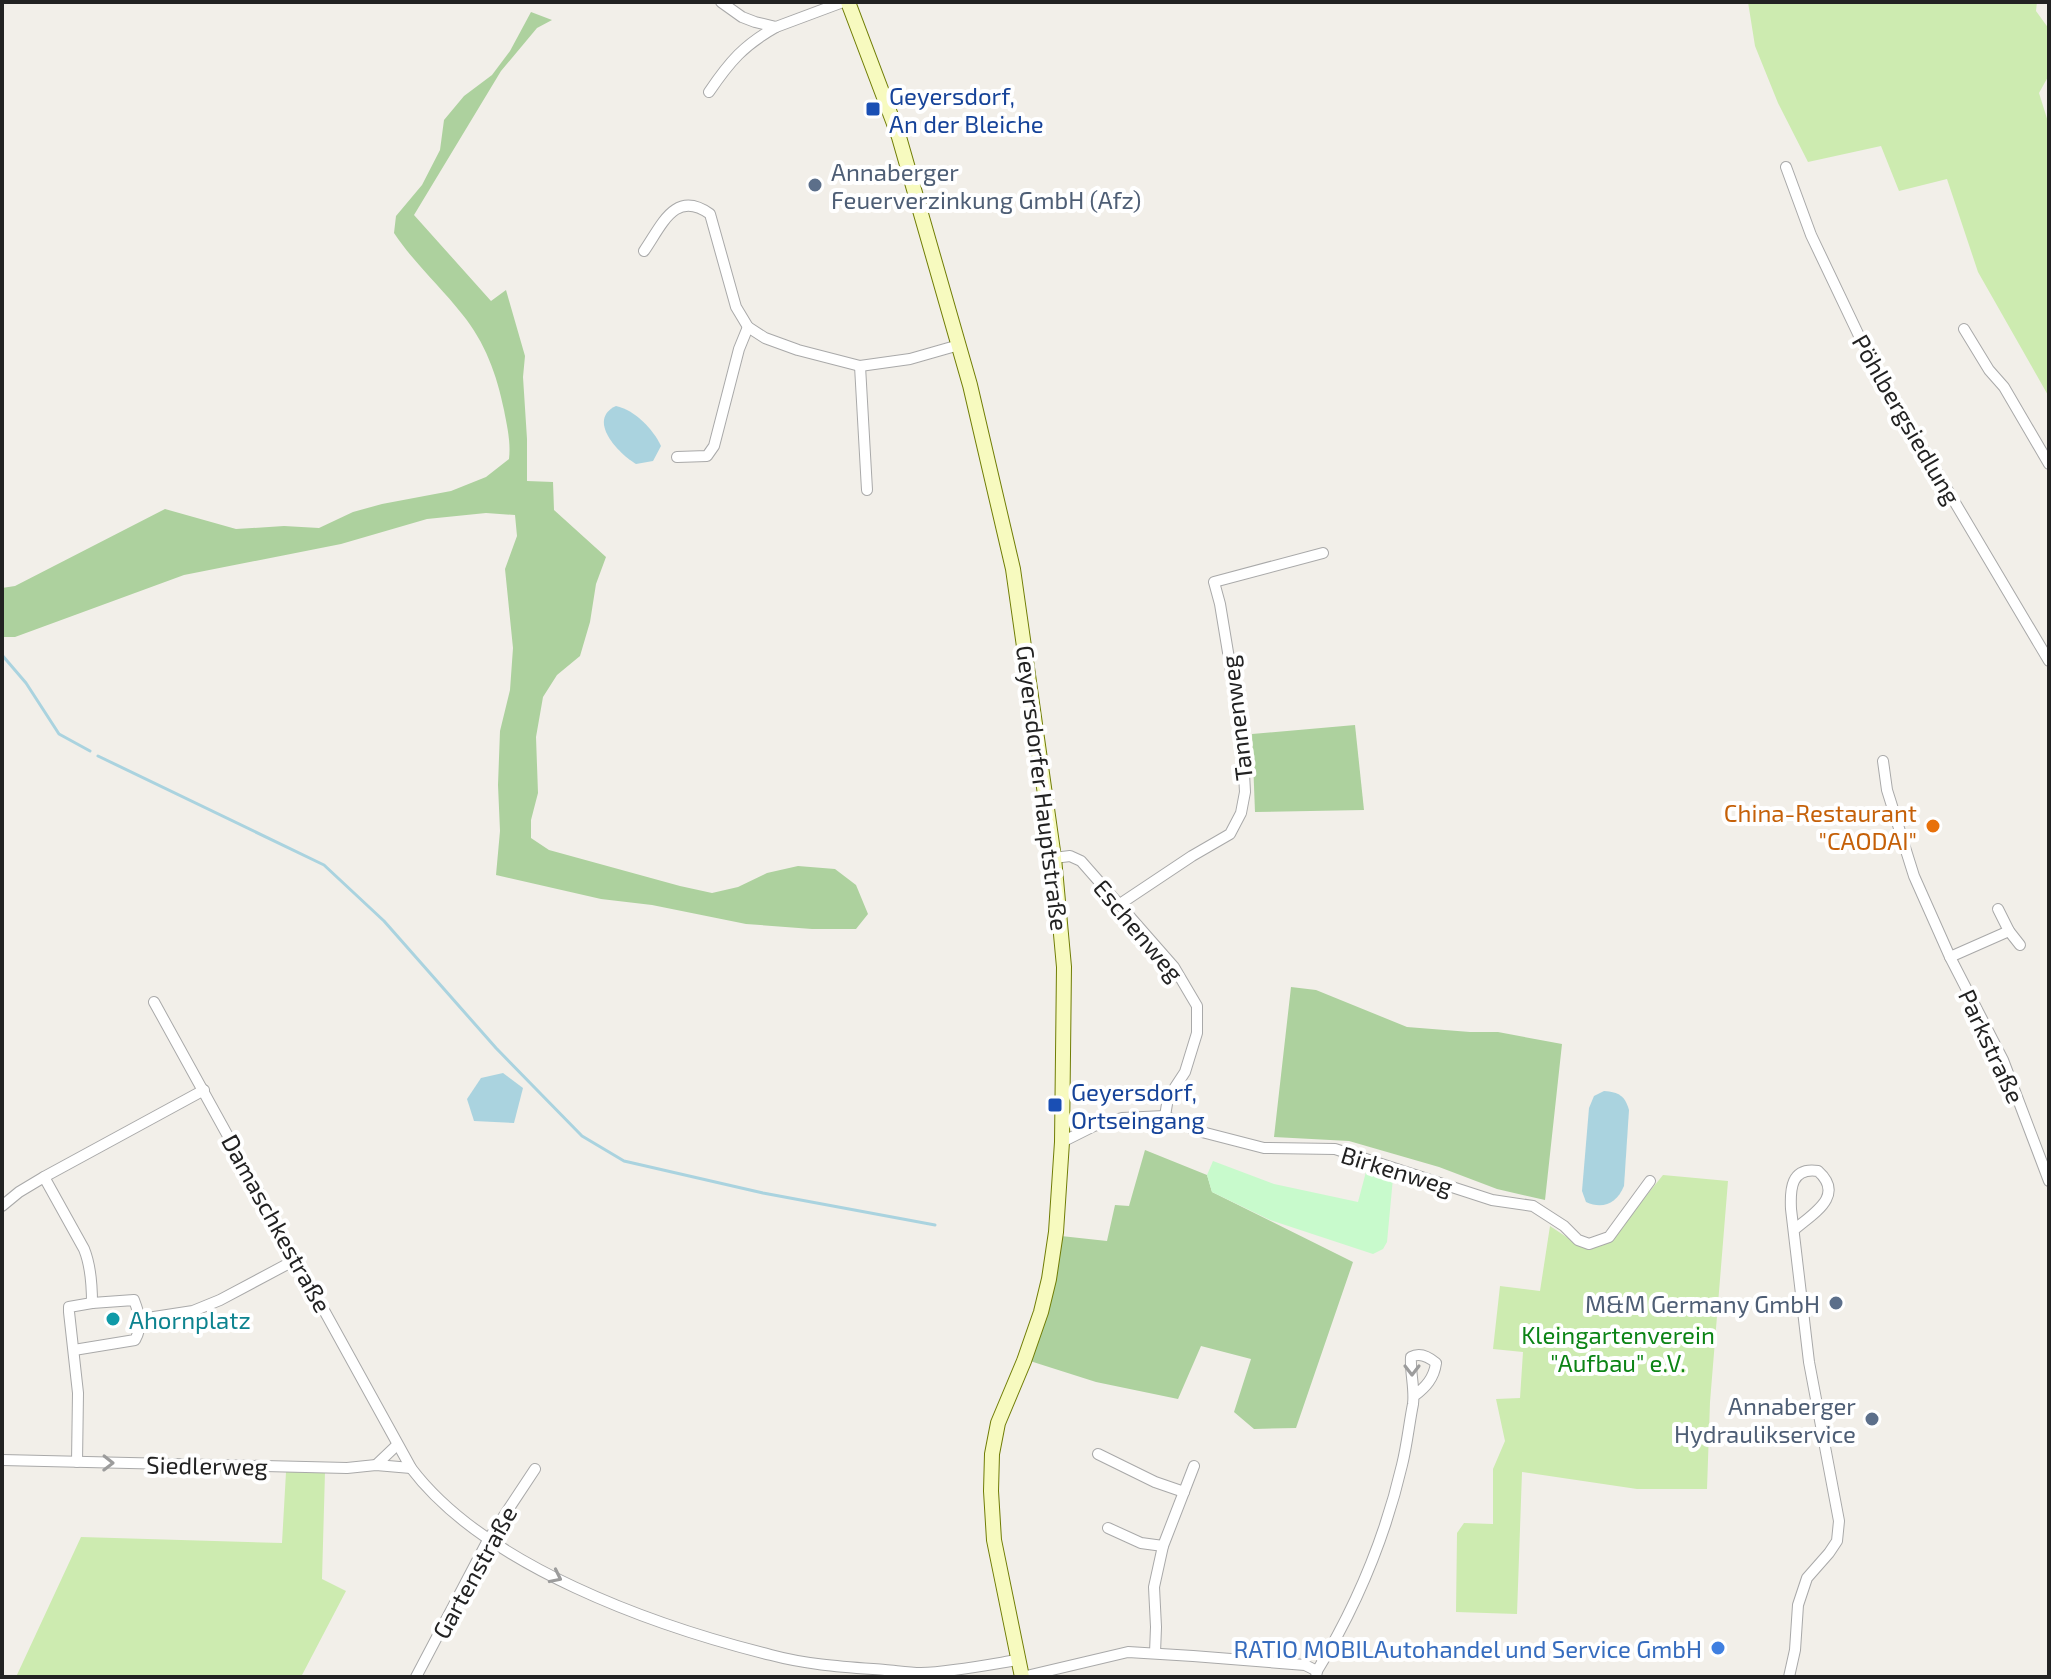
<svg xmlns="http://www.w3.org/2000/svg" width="2051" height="1679" viewBox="0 0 2051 1679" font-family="'Exo 2',sans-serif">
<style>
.grass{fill:#cdebb0}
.forest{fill:#add19e}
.park{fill:#c8facc}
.water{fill:#aad3df}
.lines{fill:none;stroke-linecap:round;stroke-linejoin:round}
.stream{stroke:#aad3df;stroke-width:3}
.street-casing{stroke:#a9a9a9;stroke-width:12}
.secondary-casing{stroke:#707d05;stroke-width:16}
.street{stroke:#fff;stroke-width:10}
.secondary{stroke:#f7fabf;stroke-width:14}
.oneway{stroke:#9c9c9c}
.transit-dot{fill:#1a4fb4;stroke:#fff;stroke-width:3}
.service-dot{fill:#5c6f8a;stroke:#fff;stroke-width:3}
.food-dot{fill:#e8710a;stroke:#fff;stroke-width:3}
.culture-dot{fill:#0f9aa8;stroke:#fff;stroke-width:3}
.shop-dot{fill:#3f7fe0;stroke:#fff;stroke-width:3}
.labels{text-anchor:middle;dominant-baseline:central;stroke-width:8;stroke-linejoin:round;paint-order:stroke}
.transit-label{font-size:24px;fill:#164399;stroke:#fff;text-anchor:start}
.service-label{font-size:24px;fill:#4e5e75;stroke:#fff;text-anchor:end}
.street-label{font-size:24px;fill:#222;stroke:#fff}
.food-label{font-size:24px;fill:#c56008;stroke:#fff;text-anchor:end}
.culture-label{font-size:24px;fill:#0d838f;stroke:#fff;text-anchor:start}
.park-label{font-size:24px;fill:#0c8416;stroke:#fff}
.shop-label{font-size:24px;fill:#366cbe;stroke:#fff;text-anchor:end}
</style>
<rect width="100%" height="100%" fill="#f2efe9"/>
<g class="grass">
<polygon points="1748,2 1915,2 1940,4 2017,4 2017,2 2037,2 2036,11 2049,29 2049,75 2039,93 2049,125 2049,397 1978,272 1947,179 1899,191 1881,146 1808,162 1778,103 1755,46"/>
<polygon points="1663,1175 1728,1181 1710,1402 1707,1489 1637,1489 1522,1472 1517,1614 1456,1612 1457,1533 1464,1523 1493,1524 1493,1469 1505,1441 1496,1399 1520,1398 1523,1352 1493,1349 1500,1286 1540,1291 1550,1226 1577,1244 1611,1239"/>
<polygon points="286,1472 325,1472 322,1579 346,1591 301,1677 16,1677 81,1537 282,1543"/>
</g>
<g class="forest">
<path d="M531,12l21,8 -15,8 -36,43 -87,144 77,86 15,-11 19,66 -2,21 4,62v42l26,1 1,28 52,47 -10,27 -6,38 -10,34 -23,19 -14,22 -7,40 2,56 -7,27v18l18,12 131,36 32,7 26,-6 29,-14 31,-7 37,3 21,16 12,29 -12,15h-44l-66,-5 -94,-19 -51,-6 -105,-24 4,-44 -2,-46 2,-54 10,-41 3,-42 -8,-79 12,-33 -2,-21 -29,-2 -59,6 -86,25 -157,31 -169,62h-13v-49l13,-2 150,-77 71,20 48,-3 35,2 34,-16 29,-8 69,-13 35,-14 23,-18c2,-17 -2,-33 -5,-49 -7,-35 -19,-68 -42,-96 -22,-28 -48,-51 -68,-81l2,-17 26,-31 18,-35 4,-30 20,-24 28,-21 18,-24z"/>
<polygon points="1355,725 1364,810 1255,812 1252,734"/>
<polygon points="1291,987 1316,990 1407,1027 1470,1032 1498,1032 1562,1044 1545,1200 1497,1189 1439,1167 1349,1141 1274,1137"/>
<polygon points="1145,1150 1207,1175 1212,1192 1353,1262 1296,1428 1254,1429 1234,1412 1251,1359 1201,1346 1178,1399 1096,1382 1030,1361 1061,1236 1107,1241 1115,1205 1129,1206"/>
</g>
<polygon class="park" points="1213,1161 1274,1184 1358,1202 1367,1168 1393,1178 1387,1242 1383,1249 1373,1254 1270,1220 1212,1192 1207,1175"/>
<g class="water">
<path d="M616,406c19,4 37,23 45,40l-8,15 -17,3c-17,-10 -50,-44 -20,-58z"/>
<polygon points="503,1073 523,1088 514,1123 474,1121 467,1099 481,1078"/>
<path d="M1604,1091c15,1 21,5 25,19l-5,76c-7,17 -21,24 -38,16l-4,-11 7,-83 5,-12z"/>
</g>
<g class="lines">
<g class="stream">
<polyline points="2,655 26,683 59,734 90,751"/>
<polyline points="98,756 324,865 384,921 496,1048 582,1136 624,1161 763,1193 935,1225"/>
</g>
<g class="street-casing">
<g id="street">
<polyline points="721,2 742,17 755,22 776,27 843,2"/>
<path d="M709,92c21,-31 35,-47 67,-65"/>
<polyline points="1786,167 1811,235 1871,361 2049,661"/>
<path d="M644,251c18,-26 31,-62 66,-37l26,93 12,20 17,11 33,12 62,16 50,-7 49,-14"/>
<polyline points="1964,329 1989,370 2004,387 2049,464"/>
<polyline points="860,366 867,490"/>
<polyline points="677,457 707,456 714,446 739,349 748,327"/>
<polyline points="1883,761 1887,790 1914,876 1950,957 2003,1060 2049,1181"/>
<polyline points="1054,858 1070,856 1081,861 1174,967 1197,1006 1197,1033 1185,1072 1168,1098 1165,1116"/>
<polyline points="1120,904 1192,856 1230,834 1241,813 1245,792 1242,737 1220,604 1214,582 1323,553"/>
<polyline points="1998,909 2009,931 2020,945"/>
<polyline points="1950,957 2009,931"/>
<path d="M154,1002l257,466c74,98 243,158 360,187 37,10 75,12 114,15 12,1 24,3 36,3 30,-1 66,-8 96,-13"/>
<polyline points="1062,1142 1094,1126 1122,1118 1165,1116 1198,1131 1264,1148 1335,1149 1492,1200 1533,1206 1564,1226 1578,1240 1589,1244 1609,1237 1650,1181"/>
<path d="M44,1177l40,72c7,17 8,36 8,54l-23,4v5l9,81 -1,69"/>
<polyline points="2,1206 19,1192 44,1177 204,1090"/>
<polyline points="141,1319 193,1311 220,1300 297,1259"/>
<path d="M74,1350l61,-10c8,-15 5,-24 -1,-40l-42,3"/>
<polyline points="1098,1454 1155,1482 1184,1492"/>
<polyline points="2,1460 347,1468 376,1465 411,1468"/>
<polyline points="376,1465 397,1445"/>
<polyline points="1108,1528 1141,1543 1163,1546"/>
<polyline points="1155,1653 1156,1627 1154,1587 1163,1546 1194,1466"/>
<polyline points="416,1677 488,1540 535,1469"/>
<polyline points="1022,1677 1128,1652 1193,1656 1305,1665 1317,1671"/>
<path d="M1316,1677l1,-6c39,-64 68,-133 85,-206 5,-20 7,-41 11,-61 2,-15 -3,-31 -2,-47 9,-5 18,0 25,6 -2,15 -10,24 -22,33"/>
<path d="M1789,1677l6,-27 3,-45 9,-27 22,-25 8,-12 2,-20 -30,-159 -18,-153c-1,-20 0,-42 27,-38 28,25 -6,43 -24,59"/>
</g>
</g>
<g class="secondary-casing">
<polyline id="secondary" points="848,2 899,137 970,385 1013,569 1054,858 1064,967 1062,1142 1056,1232 1049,1279 1041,1312 1024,1361 998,1423 992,1454 991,1491 994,1540 1022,1677"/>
</g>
<use href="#street" class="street"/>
<use href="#secondary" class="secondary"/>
</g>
<defs><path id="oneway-chevron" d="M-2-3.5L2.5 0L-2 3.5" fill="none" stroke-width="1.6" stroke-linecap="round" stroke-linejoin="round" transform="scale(2)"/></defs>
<g class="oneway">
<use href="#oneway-chevron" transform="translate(1412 1370) rotate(90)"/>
<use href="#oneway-chevron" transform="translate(108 1463) rotate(1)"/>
<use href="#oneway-chevron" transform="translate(556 1577) rotate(26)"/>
</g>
<g class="transit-dot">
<rect x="865" y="101" width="16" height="16" rx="4"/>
<rect x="1047" y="1097" width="16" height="16" rx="4"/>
</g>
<g class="service-dot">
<circle cx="815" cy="185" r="8"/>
<circle cx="1836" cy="1303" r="8"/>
<circle cx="1872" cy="1419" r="8"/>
</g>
<circle class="food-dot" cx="1933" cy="826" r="8"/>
<circle class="culture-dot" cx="113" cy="1319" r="8"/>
<circle class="shop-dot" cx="1718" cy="1648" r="8"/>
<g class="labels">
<g class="transit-label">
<text x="889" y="95">Geyersdorf,<tspan x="889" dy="28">An der Bleiche</tspan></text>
<text x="1071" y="1091">Geyersdorf,<tspan x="1071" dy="28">Ortseingang</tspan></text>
</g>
<g class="service-label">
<text x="831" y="171" text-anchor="start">Annaberger<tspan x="831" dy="28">Feuerverzinkung GmbH (Afz)</tspan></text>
<text x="1820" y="1303">M&amp;M Germany GmbH</text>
<text x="1856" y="1405">Annaberger<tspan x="1856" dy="28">Hydraulikservice</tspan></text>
</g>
<g class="street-label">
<text transform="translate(1907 419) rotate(60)">Pöhlbergsiedlung</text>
<text transform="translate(1236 718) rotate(-97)">Tannenweg</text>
<text transform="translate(1043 788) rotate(83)">Geyersdorfer Hauptstraße</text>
<text transform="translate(1139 930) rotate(50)">Eschenweg</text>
<text transform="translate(1992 1046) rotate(65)">Parkstraße</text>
<text transform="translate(1397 1170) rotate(17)">Birkenweg</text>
<text transform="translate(277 1223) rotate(61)">Damaschkestraße</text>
<text transform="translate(207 1465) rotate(1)">Siedlerweg</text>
<text transform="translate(474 1572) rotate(-61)">Gartenstraße</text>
</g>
<g class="food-label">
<text x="1917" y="812">China-Restaurant<tspan x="1917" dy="28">"CAODAI"</tspan></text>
</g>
<g class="culture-label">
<text x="129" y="1319">Ahornplatz</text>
</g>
<g class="park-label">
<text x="1618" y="1334">Kleingartenverein<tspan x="1618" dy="28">"Aufbau" e.V.</tspan></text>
</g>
<g class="shop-label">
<text x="1702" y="1648">RATIO MOBILAutohandel und Service GmbH</text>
</g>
</g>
<rect width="2051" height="1679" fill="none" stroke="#222222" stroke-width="8"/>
</svg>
